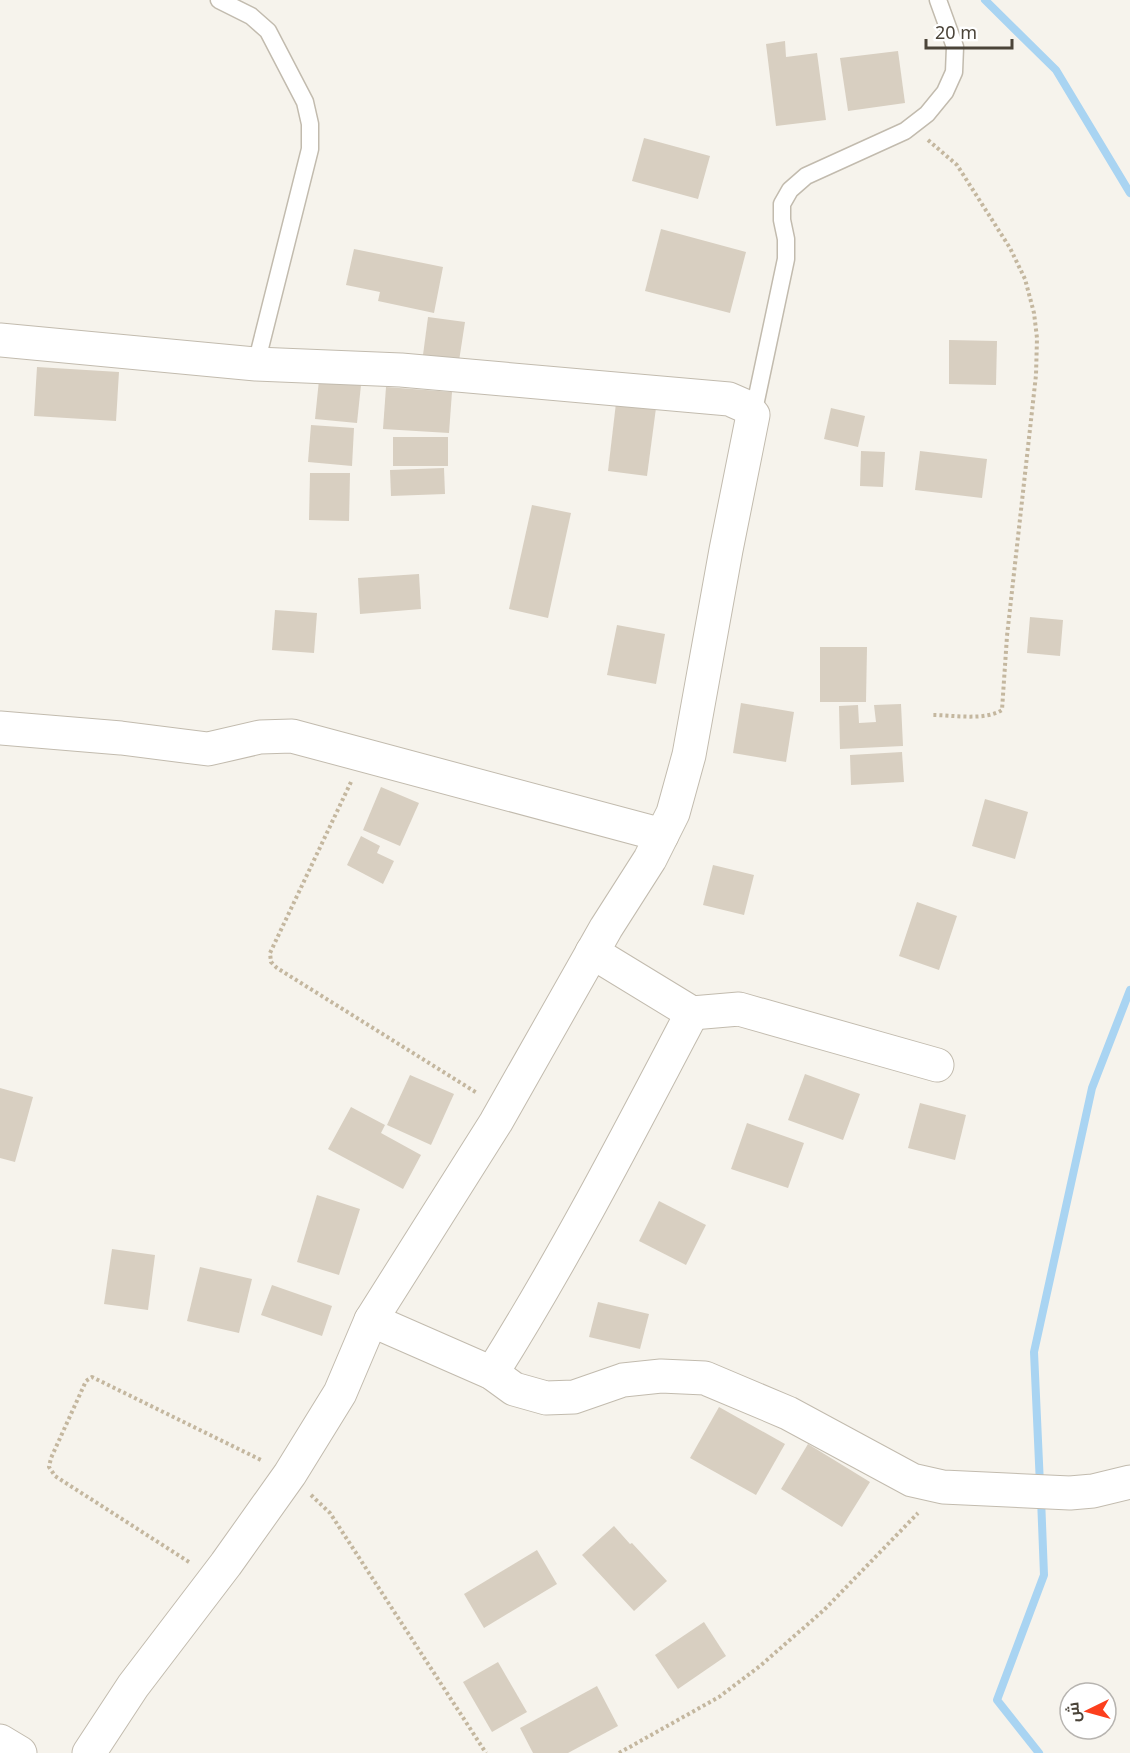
<svg xmlns="http://www.w3.org/2000/svg" width="1130" height="1753" viewBox="0 0 1130 1753" font-family="'Noto Sans',Cairo,sans-serif">
<style>
.lines{fill:none;stroke-linecap:round;stroke-linejoin:round}
.stream{stroke:#a9d4f2;stroke-width:8}
.building{fill:#d8cfc1}
.service-casing{stroke:#c2bbae;stroke-width:19}
.minor-casing{stroke:#c2bbae;stroke-width:35}
.path{stroke:#c4b79f;stroke-width:4;stroke-dasharray:3 3;stroke-linecap:butt}
.service{stroke:#fff;stroke-width:16}
.minor{stroke:#fff;stroke-width:33}
</style>
<rect width="100%" height="100%" fill="#f6f3ec"/>
<g class="lines">
<g class="stream">
<polyline points="985,0 1056,70 1130,193"/>
<polyline points="1040,1485 1034,1352 1092,1088 1130,990"/>
<polyline points="1039,1753 997,1700 1044,1575 1041,1498"/>
</g>
</g>
<g class="building">
<polygon points="785,41 786,57 817,53 826,120 776,126 766,44"/>
<polygon points="898,51 905,103 848,111 840,58"/>
<polygon points="644,138 710,156 698,199 632,181"/>
<polygon points="661,229 746,252 730,313 645,291"/>
<polygon points="354,249 443,267 434,313 378,301 380,292 346,285"/>
<polygon points="428,317 465,322 459,361 423,355"/>
<polygon points="949,340 997,341 996,385 949,384"/>
<polygon points="37,367 119,372 116,421 34,416"/>
<polygon points="319,380 361,385 357,423 315,419"/>
<polygon points="386,387 452,392 449,433 383,429"/>
<polygon points="616,403 656,408 647,476 608,471"/>
<polygon points="831,408 865,416 858,447 824,439"/>
<polygon points="311,425 354,428 352,466 308,462"/>
<rect x="393" y="437" width="55" height="29"/>
<polygon points="861,451 885,452 883,487 860,486"/>
<polygon points="920,451 987,459 982,498 915,490"/>
<polygon points="444,468 445,494 391,496 390,470"/>
<polygon points="310,473 350,473 349,521 309,520"/>
<polygon points="532,505 571,513 548,618 509,609"/>
<polygon points="419,574 421,609 360,614 358,578"/>
<polygon points="275,610 317,613 314,653 272,650"/>
<polygon points="1030,617 1063,620 1060,656 1027,653"/>
<polygon points="617,625 665,634 656,684 607,675"/>
<polygon points="820,647 867,647 866,702 820,702"/>
<polygon points="741,703 794,712 786,762 733,753"/>
<polygon points="901,704 903,746 840,749 839,706 858,705 859,723 876,722 874,705"/>
<polygon points="902,752 904,782 851,785 850,755"/>
<polygon points="381,787 419,803 400,846 363,830"/>
<polygon points="985,799 1028,812 1015,859 972,846"/>
<polygon points="361,836 380,846 377,853 394,861 383,884 347,865"/>
<polygon points="713,865 754,875 744,915 703,905"/>
<polygon points="917,902 957,916 939,970 899,956"/>
<polygon points="805,1074 860,1094 843,1140 788,1120"/>
<polygon points="410,1075 454,1094 431,1145 387,1125"/>
<polygon points="0,1088 33,1097 15,1162 0,1158"/>
<polygon points="920,1103 966,1115 955,1160 908,1148"/>
<polygon points="351,1107 385,1125 381,1133 421,1155 403,1189 328,1149"/>
<polygon points="747,1123 804,1143 788,1188 731,1169"/>
<polygon points="317,1195 360,1209 339,1275 297,1262"/>
<polygon points="659,1201 706,1225 686,1265 639,1241"/>
<polygon points="112,1249 155,1255 148,1310 104,1304"/>
<polygon points="200,1267 252,1279 239,1333 187,1321"/>
<polygon points="272,1285 332,1306 322,1336 261,1315"/>
<polygon points="598,1302 649,1314 640,1349 589,1337"/>
<polygon points="719,1407 785,1444 756,1495 690,1458"/>
<polygon points="808,1444 870,1482 842,1527 781,1489"/>
<polygon points="614,1526 630,1544 632,1543 667,1581 634,1611 582,1555"/>
<polygon points="537,1550 557,1584 484,1628 464,1594"/>
<polygon points="704,1622 726,1656 678,1689 655,1655"/>
<polygon points="498,1662 527,1712 492,1732 463,1682"/>
<polygon points="597,1686 618,1726 568,1753 533,1753 520,1728"/>
</g>
<g class="lines">
<g class="service-casing">
<g id="service">
<polyline points="219,0 251,16 268,31 305,102 310,124 310,149 256,364"/>
<polyline points="753,415 786,259 786,239 782,220 782,204 790,190 806,176 905,131 927,114 945,92 954,72 955,47 938,0"/>
</g>
</g>
<g class="minor-casing">
<g id="minor">
<polyline points="0,340 256,364 401,370 729,399 745,406 753,415 726,550 689,755 673,813 650,859 606,928 496,1122 371,1320 340,1393 290,1474 226,1564 133,1686 89,1753"/>
<polyline points="0,728 121,738 208,749 260,737 292,736 662,835"/>
<polyline points="592,952 692,1013 739,1009 937,1065"/>
<polyline points="371,1320 492,1373 514,1389 546,1398 574,1397 623,1380 661,1376 705,1378 788,1413 912,1480 943,1487 1070,1493 1093,1491 1130,1482"/>
<path d="M492,1373c73,-116 136,-238 200,-360"/>
<polyline points="0,1741 20,1753"/>
</g>
</g>
<g class="path">
<path d="M928,140l29,25 53,83 15,31 9,34 3,25 -1,37 -29,261 -5,74c-17,11 -49,5 -70,5"/>
<polyline points="351,782 270,953 271,962 277,968 477,1093"/>
<polyline points="311,1495 330,1513 486,1753"/>
<polyline points="189,1562 55,1476 49,1467 51,1458 86,1381 92,1377 261,1460"/>
<polyline points="619,1753 719,1697 760,1666 824,1610 918,1513"/>
</g>
<use href="#service" class="service"/>
<use href="#minor" class="minor"/>
</g>
<g transform="translate(1088 1711) rotate(265)"><circle r="28" fill="#ffffff" stroke="#b7b4b0" stroke-width="1.5"/>
<path d="M0-4.5L10 22L0 15L-10 22Z" fill="#fc3f1d"/>
<text y="-9" font-size="16" font-weight="bold" text-anchor="middle" fill="#4b4439">ش</text>
</g>
<path d="M926 39v9h86v-9" fill="none" stroke="#4b4439" stroke-width="3"/>
<text x="935" y="39" font-size="18" fill="#4b4439" stroke="#ffffff" stroke-width="4.5" paint-order="stroke">20 m</text>
</svg>
